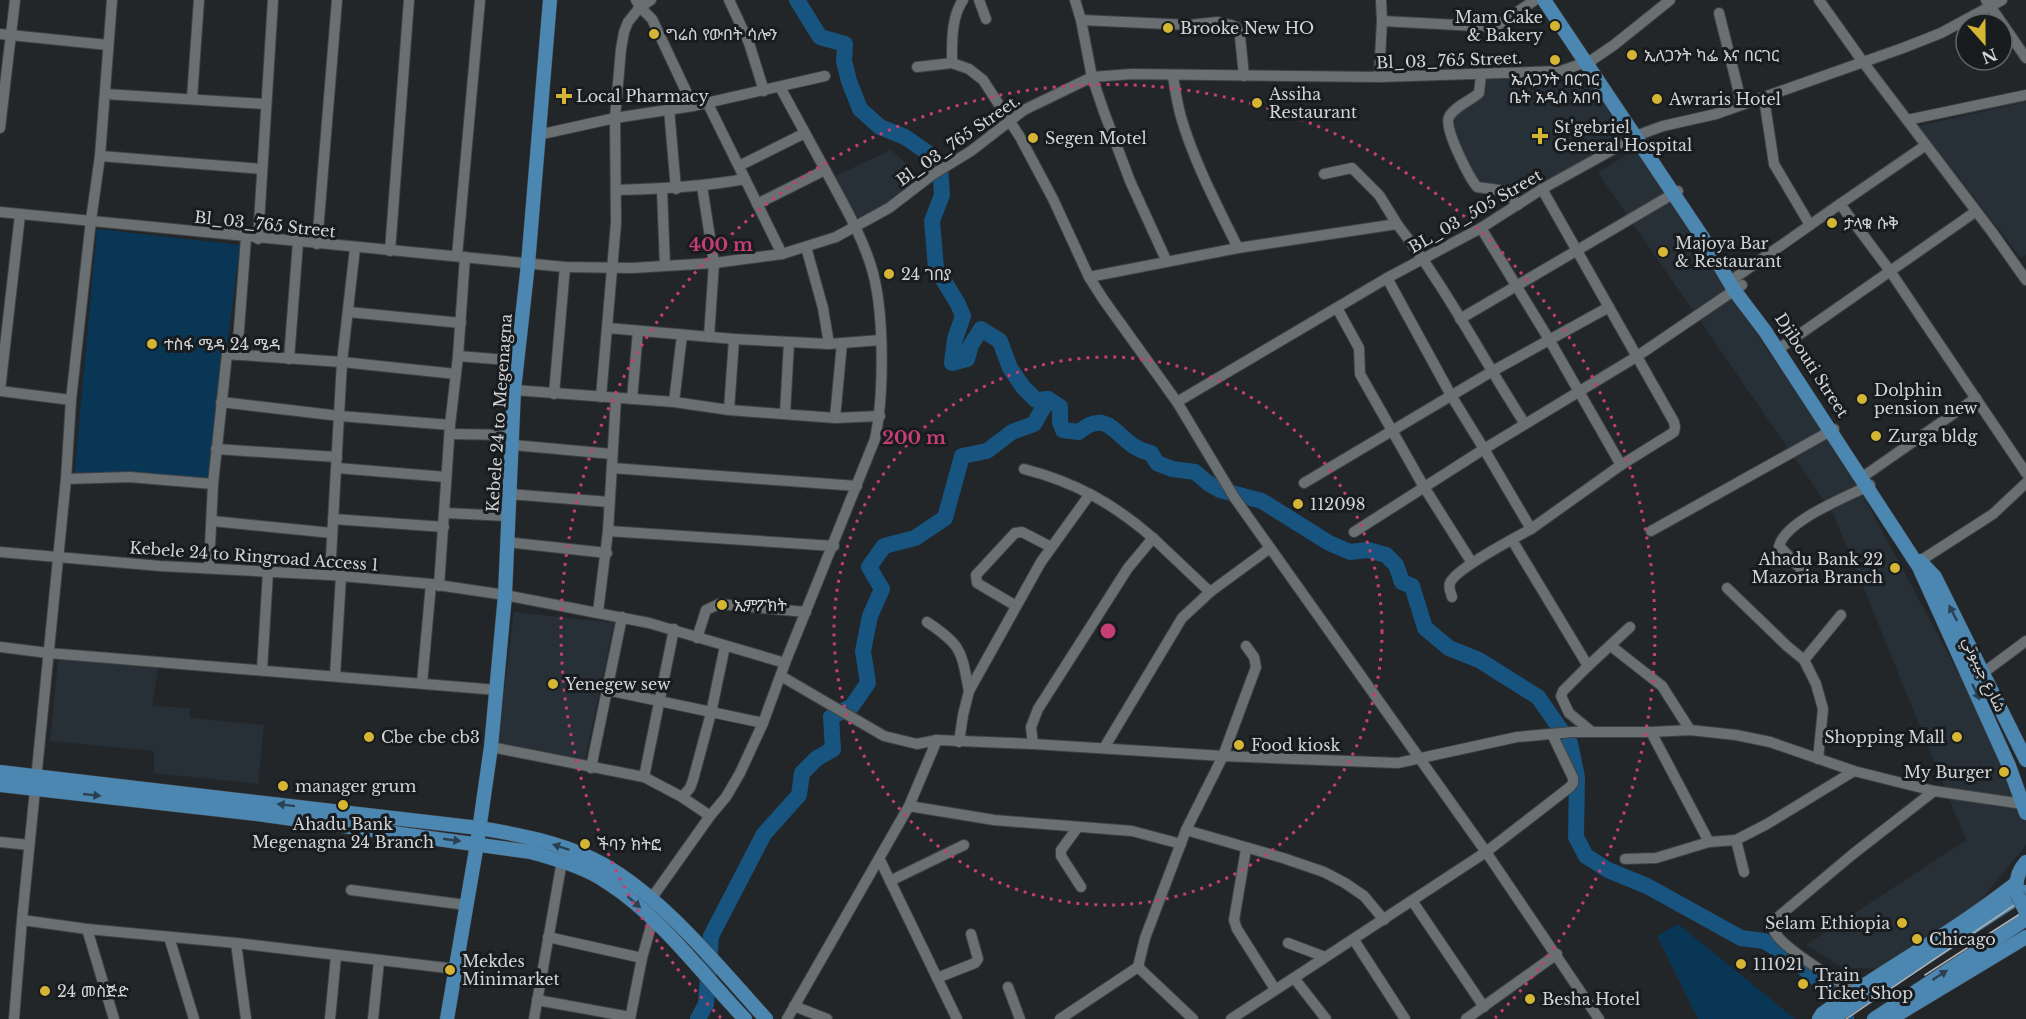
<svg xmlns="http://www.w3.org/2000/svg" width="2026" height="1019" viewBox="0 0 2026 1019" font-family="'Libre Baskerville','Noto Sans Arabic','Noto Sans Ethiopic',serif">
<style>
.built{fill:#273037}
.green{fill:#093655}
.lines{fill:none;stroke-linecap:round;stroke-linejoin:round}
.river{stroke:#17547f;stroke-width:16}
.minor-casing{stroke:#3f4245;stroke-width:12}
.major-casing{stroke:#3f4245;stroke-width:15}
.minor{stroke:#6a6f72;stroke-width:10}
.major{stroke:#4c87b1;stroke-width:14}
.tram{stroke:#afb1b4;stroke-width:1.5}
.major-bridge-casing{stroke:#3f4245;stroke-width:15;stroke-linecap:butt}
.major-bridge{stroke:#4c87b1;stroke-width:14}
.oneway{fill:#2b4152}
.ring{fill:none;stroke:#c53e74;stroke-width:3;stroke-dasharray:3 6}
.poi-dot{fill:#d5b534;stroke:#191c1f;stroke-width:2}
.labels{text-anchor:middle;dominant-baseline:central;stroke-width:6;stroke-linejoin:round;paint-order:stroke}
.poi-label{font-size:16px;fill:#d2d4d6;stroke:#191c1f;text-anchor:start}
.street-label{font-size:16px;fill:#d2d4d6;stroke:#191c1f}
.centre{fill:#c53e74;stroke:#191c1f;stroke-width:3}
.ring-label{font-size:18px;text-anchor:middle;font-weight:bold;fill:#c53e74;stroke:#191c1f;stroke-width:6;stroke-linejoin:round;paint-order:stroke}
</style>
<rect width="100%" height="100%" fill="#222629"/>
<g class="built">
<polygon points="1587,72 1627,138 1519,199 1478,184 1464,159 1451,122 1485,79"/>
<polygon points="2026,102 2026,255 2021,258 1919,126"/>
<polygon points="1635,149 1859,488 2002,754 2026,808 2026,845 1966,918 1882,969 1843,968 1806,945 1966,840 1834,515 1598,173"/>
<polygon points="891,150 908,165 921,181 860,222 833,177"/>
<polygon points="514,612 614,623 585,760 497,745"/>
<polygon points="58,659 158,668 152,706 190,708 190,718 264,725 258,784 154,773 154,751 50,741"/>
</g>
<g class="green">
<polygon points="97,229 240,245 209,483 74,480"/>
<polygon points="1678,924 1795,1019 1698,1019 1657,936"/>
</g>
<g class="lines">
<g class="river">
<path d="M797,0l23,37 25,7 -1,17 5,20 11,28 20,18 25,10 23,16 12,14 2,28 -10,26 4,47 22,36 5,12 -8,23 -3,24 15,-4 4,-14 10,-16 19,12 10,27 13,19 13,13 12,-1 12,8v15l3,8 16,2c33,-28 39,16 72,21l6,10 15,6 23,3 13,11 12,7 42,11 67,42 21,9 18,-2 18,5 10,10 6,17 10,4 13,42 24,20 30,12 59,37 32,46 7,34 -1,60 10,19 22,14 39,16 94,52 23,3 29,18 23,19 23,11 8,7 -1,23"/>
<polyline points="698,1019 706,1004 711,936 764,834 799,795 802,773 816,759 833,749 831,717 852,706 868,683 863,651 870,616 882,589 869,567 884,546 915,538 945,518 962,456 987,451 1012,432 1034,424 1048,399"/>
</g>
<g class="minor-casing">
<g id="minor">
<polyline points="636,0 640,7 652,19 693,106"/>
<polyline points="729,0 749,43 764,91"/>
<polyline points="979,0 986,19"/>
<polyline points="1075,0 1081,20 1092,77 1104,112 1130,181 1167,262"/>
<polyline points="1819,0 1863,62 1992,232 2026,280"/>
<polyline points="1986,0 2026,58"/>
<polyline points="1719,13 1742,105"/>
<polyline points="1081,20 1190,25 1218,22 1231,25 1236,27 1240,36 1244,76"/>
<polyline points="1382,21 1495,27 1535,0"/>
<polyline points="0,34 108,45"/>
<path d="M952,63c0,-20 -1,-46 11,-63"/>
<polyline points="917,67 952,63 969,69 983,80 1020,137 1053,199 1089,277 1103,299 1177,402 1234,497 1486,852 1599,1019"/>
<path d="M1481,75l-2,18c-9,8 -25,14 -30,24 -6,10 20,60 28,70l29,4 12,14"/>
<path d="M1173,76c2,13 4,27 8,41 13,45 36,88 57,131"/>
<polyline points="1379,77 1382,21 1381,0"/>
<polyline points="105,94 265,104"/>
<polyline points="192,98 199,0"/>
<polyline points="1764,98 1774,164 1810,225"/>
<polyline points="707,102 782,254"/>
<polyline points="669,109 676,189"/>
<polyline points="1907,120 2026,95"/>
<polyline points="0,128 15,0"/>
<polyline points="538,135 615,118 693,106 825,76"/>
<polyline points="100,156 262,169"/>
<polyline points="739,166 805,133"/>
<polyline points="1324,174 1352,168 1379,195 1397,224"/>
<polyline points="702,186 714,263 709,337"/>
<polyline points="662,189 665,266"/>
<path d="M616,190c44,-1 86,-3 129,-11"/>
<polyline points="757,204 825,170"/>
<polyline points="1840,204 1926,145"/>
<polyline points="0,212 565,267 632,268 714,263 782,254 836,237 889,208 932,175 971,151 1024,110 1092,77 1132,74 1379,77 1561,71 1592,60 1614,45 1670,0"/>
<polyline points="1481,228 1550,341 1621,465"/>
<polyline points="258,239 273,0"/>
<polyline points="317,244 337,0"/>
<polyline points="806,247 823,308 829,344"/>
<polyline points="390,251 409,0"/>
<polyline points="457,256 480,0"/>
<path d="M1089,277l149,-29 159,-24c49,63 85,134 128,200"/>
<polyline points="1736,277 1840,204 1890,271 2026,473"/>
<polyline points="1387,278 1452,397 1484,449 1636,357 1742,285"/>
<polyline points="1337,308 1359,348 1360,374 1424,487 1472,563"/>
<polyline points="348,312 461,323"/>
<polyline points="1460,319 1678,191"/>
<polyline points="608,328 734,339"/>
<polyline points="1780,348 1975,212"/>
<polyline points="237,355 246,238"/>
<polyline points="458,356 518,361"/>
<polyline points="289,359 298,242"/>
<polyline points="0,390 20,215"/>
<polyline points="514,390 674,402 729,410 835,418 880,416"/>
<polyline points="0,391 71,400"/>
<polyline points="554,394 565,267"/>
<polyline points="601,397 616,223 615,118 621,49 624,32 628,22 640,7 651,0"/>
<polyline points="632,399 638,331"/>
<polyline points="221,402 340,416 450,425"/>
<polyline points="674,402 682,335"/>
<polyline points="1177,402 1387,278 1481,228 1542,189 1641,134 1663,126 1716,114 1903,48 1941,33 2002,0"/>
<polyline points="729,410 734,339 829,344 881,340"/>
<polyline points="785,414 789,342"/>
<polyline points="835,418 842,343"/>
<polyline points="450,434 513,435"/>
<polyline points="513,445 612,454"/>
<polyline points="216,449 337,457"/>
<polyline points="337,468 446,477"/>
<polyline points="612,468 857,486"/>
<path d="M1024,469c51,13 90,35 129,69l-25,30 -90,141 -7,18 2,17"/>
<polyline points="1864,476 1976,398"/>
<polyline points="66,479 129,477 213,484"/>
<polyline points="1304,483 1491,372 1609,307"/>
<polyline points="509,494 609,502"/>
<polyline points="445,513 508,516"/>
<polyline points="333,519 444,527"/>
<polyline points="212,521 332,533"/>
<polyline points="608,531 834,546"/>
<polyline points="1651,531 1834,429"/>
<polyline points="1354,532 1484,449 1531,529 1621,465 1674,432 1675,427 1674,422 1542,189"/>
<polyline points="1153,538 1210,592"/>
<polyline points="1512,540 1588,666 1630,627"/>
<polyline points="506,542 607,553"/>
<polyline points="0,552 160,566 330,575 431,584 505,595 649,623 785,663"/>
<polyline points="1920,561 1993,514 2026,483"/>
<polyline points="209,568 213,484 227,354 342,362 456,374"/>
<path d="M1801,569l-22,-23c7,-26 68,-49 91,-61"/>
<polyline points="330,575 342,362 355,248"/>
<polyline points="439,586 450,425 458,356 465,257"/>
<polyline points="1727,588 1787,646 1804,660 1816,684 1823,709 1818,759"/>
<path d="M1452,597c-1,-4 -4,-9 -2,-14 5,-14 65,-45 81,-54"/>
<polyline points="1016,606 977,583 976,575 1015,533 1022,532 1051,547"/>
<polyline points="598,612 608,531 616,398"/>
<path d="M927,622c36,24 34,29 42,69"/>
<polyline points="697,638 706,610 719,604 806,612"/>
<polyline points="1611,646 1662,686 1690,730"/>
<polyline points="0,647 48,653 497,690"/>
<polyline points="1804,660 1841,615"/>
<polyline points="1588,666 1563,691 1561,696 1569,713 1591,731"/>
<polyline points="262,670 268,572"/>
<polyline points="1983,673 2026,641"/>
<polyline points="335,676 341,576"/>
<polyline points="781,676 884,736 917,744 937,740 1033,744 1223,756 1398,763 1517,737 1572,732 1651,732 1690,730 1736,735 1770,742 1854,771 1934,791 2023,804"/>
<polyline points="422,683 431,584"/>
<polyline points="607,690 763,723"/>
<polyline points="1651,732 1709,842"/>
<polyline points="959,742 963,715 969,691 1041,562 1090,494"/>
<polyline points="491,747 644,777 682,797 710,816"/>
<polyline points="1104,748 1182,618 1210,592 1270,548"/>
<polyline points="591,768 622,617"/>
<polyline points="644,777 674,629"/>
<polyline points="682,797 690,788 693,780 711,713 725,646"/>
<polyline points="909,806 994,820 1132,831 1181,844"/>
<polyline points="1078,827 1061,850 1061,856 1081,887"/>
<polyline points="1186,830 1283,858 1324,872 1345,883 1364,896 1384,920"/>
<polyline points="1736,840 1744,872"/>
<polyline points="0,842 29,845"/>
<polyline points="1246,849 1234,920 1237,929 1275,989"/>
<polyline points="1625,859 1656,858 1709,842 1736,840 1767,824 1854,771"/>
<polyline points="880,860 957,1019"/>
<polyline points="890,881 964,845"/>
<polyline points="351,890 466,905"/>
<path d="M651,899l59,-83 16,-19 14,-24 23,-50 22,-60 90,-224c9,-44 10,-129 -4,-173 -10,-32 -27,-61 -43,-91 -16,-29 -32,-59 -48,-88"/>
<polyline points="1413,902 1484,1007"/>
<polyline points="22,920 87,929 236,943 456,969"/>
<polyline points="87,929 114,1019"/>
<polyline points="169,937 194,1019"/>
<polyline points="548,937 642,958"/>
<polyline points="1354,940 1405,1019"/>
<polyline points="236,943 246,1019"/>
<polyline points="1288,943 1325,957"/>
<polyline points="1138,967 1193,1019"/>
<polyline points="937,978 975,963 978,959 971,934"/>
<polyline points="1294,978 1326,1019"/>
<polyline points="1008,987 1020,1019"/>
<path d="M1854,991c-16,-9 -70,-43 -78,-57 -2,-2 -3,-8 -3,-10l5,-7 75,-63 81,-63"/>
<polyline points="537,1000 630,1017"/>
<polyline points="794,1006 827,1019"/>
<polyline points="14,1019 22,920 66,479 71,400 91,220 100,156 112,0"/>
<polyline points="330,1019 336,956"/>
<polyline points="373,1019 379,961"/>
<polyline points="534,1019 562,861"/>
<polyline points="630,1019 642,958 653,919"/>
<polyline points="787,1019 909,806 937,740"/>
<polyline points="1060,1019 1138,967 1145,938 1186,830 1223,756 1256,667 1254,657 1246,646"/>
<polyline points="1231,1019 1486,852 1570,787 1573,783 1573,778 1552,734"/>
<polyline points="1466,1019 1557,954"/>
</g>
</g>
<g class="major-casing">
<g id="major">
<polyline points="1544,0 1707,244 1734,290 1765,331 1919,567 2009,766 2026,813"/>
<polyline points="1920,561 1935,577 2026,760"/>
<path d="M0,772l479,56c38,6 78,14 114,31 63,30 126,108 173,160"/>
<path d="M0,785l257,29 274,38c27,8 54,15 77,31 54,35 93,90 137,136"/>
<path d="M2017,893c-2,-12 1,-22 9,-31"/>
<polyline points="447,1019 477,844 491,747 505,595 514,390 528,264 550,0"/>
<path d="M1819,1019l3,-5c63,-45 132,-82 193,-130"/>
<polyline points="1831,1019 2026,892"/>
<polyline points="1874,1019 2026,919"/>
<polyline points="1890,1019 2026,937"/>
</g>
</g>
<use href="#minor" class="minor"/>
<use href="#major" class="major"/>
<g class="tram">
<polyline points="1925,975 2026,910"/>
<polyline points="1846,1019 2026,897"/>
</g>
<g class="major-bridge-casing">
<polyline id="major-bridge" points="2017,894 2026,912"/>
</g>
<use href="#major-bridge" class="major-bridge"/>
</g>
<defs><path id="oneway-solid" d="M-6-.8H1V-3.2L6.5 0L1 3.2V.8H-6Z" transform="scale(1.5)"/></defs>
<g class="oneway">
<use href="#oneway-solid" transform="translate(1953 613) rotate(-117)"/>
<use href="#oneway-solid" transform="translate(1976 692) rotate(65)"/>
<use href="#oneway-solid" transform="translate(92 795) rotate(6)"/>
<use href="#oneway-solid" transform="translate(286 805) rotate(-173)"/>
<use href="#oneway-solid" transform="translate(452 840) rotate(8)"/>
<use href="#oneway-solid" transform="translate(561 847) rotate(-162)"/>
<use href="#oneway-solid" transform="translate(634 902) rotate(41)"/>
<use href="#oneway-solid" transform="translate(1940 975) rotate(-33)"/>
</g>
<g class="ring">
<circle cx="1108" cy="631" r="274"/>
<path d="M721 1018A547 547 0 1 1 1495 1018"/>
</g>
<g class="poi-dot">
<circle cx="1555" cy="26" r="6"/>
<circle cx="1168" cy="28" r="6"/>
<circle cx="654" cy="34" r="6"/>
<circle cx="1632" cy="55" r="6"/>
<circle cx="1555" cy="60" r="6"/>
<path d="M561 87h6v6h6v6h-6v6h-6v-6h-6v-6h6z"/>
<circle cx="1657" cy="99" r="6"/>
<circle cx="1257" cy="103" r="6"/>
<path d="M1537 127h6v6h6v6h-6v6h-6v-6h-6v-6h6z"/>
<circle cx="1033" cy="138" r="6"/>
<circle cx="1832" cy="223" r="6"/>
<circle cx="1663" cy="252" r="6"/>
<circle cx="889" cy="274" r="6"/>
<circle cx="152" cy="344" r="6"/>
<circle cx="1862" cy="399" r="6"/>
<circle cx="1876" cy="436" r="6"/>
<circle cx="1298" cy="504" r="6"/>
<circle cx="1895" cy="568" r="6"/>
<circle cx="722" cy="605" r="6"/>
<circle cx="553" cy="684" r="6"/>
<circle cx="369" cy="737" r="6"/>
<circle cx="1957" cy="737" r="6"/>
<circle cx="1239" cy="745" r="6"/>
<circle cx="2004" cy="772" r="6"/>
<circle cx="283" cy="786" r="6"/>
<circle cx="343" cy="805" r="6"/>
<circle cx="585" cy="844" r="6"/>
<circle cx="1902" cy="923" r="6"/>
<circle cx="1917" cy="939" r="6"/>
<circle cx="1741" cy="964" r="6"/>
<circle cx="450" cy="970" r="6"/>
<circle cx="1803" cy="984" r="6"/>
<circle cx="45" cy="991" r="6"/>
<circle cx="1530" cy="999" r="6"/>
</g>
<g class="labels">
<g class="poi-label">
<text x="1543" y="17" text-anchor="end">Mam Cake<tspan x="1543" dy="18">&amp; Bakery</tspan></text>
<text x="1180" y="28">Brooke New HO</text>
<text x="666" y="34">ግሬስ የውበት ሳሎን</text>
<text x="1644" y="55">ኢለጋንት ካፌ እና በርገር</text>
<text x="1555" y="79" text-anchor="middle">ኤለጋንት በርገር<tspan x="1555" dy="18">ቤት አዲስ አበባ</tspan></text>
<text x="1269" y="94">Assiha<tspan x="1269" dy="18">Restaurant</tspan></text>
<text x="576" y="96">Local Pharmacy</text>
<text x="1669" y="99">Awraris Hotel</text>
<text x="1554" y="127">St'gebriel<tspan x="1554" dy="18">General Hospital</tspan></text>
<text x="1045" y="138">Segen Motel</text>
<text x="1844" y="223">ታላቁ ሱቅ</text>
<text x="1675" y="243">Majoya Bar<tspan x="1675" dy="18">&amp; Restaurant</tspan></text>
<text x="901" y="274">24 ገበያ</text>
<text x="164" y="344">ተስፋ ሜዳ 24 ሜዳ</text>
<text x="1874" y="390">Dolphin<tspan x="1874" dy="18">pension new</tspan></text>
<text x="1888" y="436">Zurga bldg</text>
<text x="1310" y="504">112098</text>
<text x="1883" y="559" text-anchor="end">Ahadu Bank 22<tspan x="1883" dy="18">Mazoria Branch</tspan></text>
<text x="734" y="605">ኢምፖክት</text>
<text x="565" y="684">Yenegew sew</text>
<text x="381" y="737">Cbe cbe cb3</text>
<text x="1945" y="737" text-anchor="end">Shopping Mall</text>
<text x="1251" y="745">Food kiosk</text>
<text x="1992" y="772" text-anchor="end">My Burger</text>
<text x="295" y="786">manager grum</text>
<text x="343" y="824" text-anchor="middle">Ahadu Bank<tspan x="343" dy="18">Megenagna 24 Branch</tspan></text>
<text x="597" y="844">ችባን ክትፎ</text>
<text x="1890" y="923" text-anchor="end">Selam Ethiopia</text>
<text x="1929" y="939">Chicago</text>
<text x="462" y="961">Mekdes<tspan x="462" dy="18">Minimarket</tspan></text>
<text x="1753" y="964">111021</text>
<text x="1815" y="975">Train<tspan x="1815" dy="18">Ticket Shop</tspan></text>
<text x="57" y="991">24 መስጅድ</text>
<text x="1542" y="999">Besha Hotel</text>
</g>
<g class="street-label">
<text transform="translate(1449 60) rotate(-2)">Bl_03_765 Street.</text>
<text transform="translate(958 140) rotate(-35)">Bl_03_765 Street.</text>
<text transform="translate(1475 211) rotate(-30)">BL_03_505 Street</text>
<text transform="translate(265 224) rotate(6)">Bl_03_765 Street</text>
<text transform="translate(1812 365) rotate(57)">Djibouti Street</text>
<text transform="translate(499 413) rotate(-86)">Kebele 24 to Megenagna</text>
<text transform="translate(254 556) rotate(4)">Kebele 24 to Ringroad Access 1</text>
<text transform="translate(1985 674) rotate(65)">شارع جيبوتي</text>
</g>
</g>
<circle cx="1108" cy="631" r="9" class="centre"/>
<g class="ring-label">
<text x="721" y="251">400 m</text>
<text x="914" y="444">200 m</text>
</g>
<g transform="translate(1984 42) rotate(159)"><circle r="28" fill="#191c1f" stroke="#636668" stroke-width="1.5"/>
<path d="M0-4.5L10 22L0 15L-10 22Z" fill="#d5b534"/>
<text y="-9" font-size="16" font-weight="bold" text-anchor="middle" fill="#d2d4d6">N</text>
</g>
</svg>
